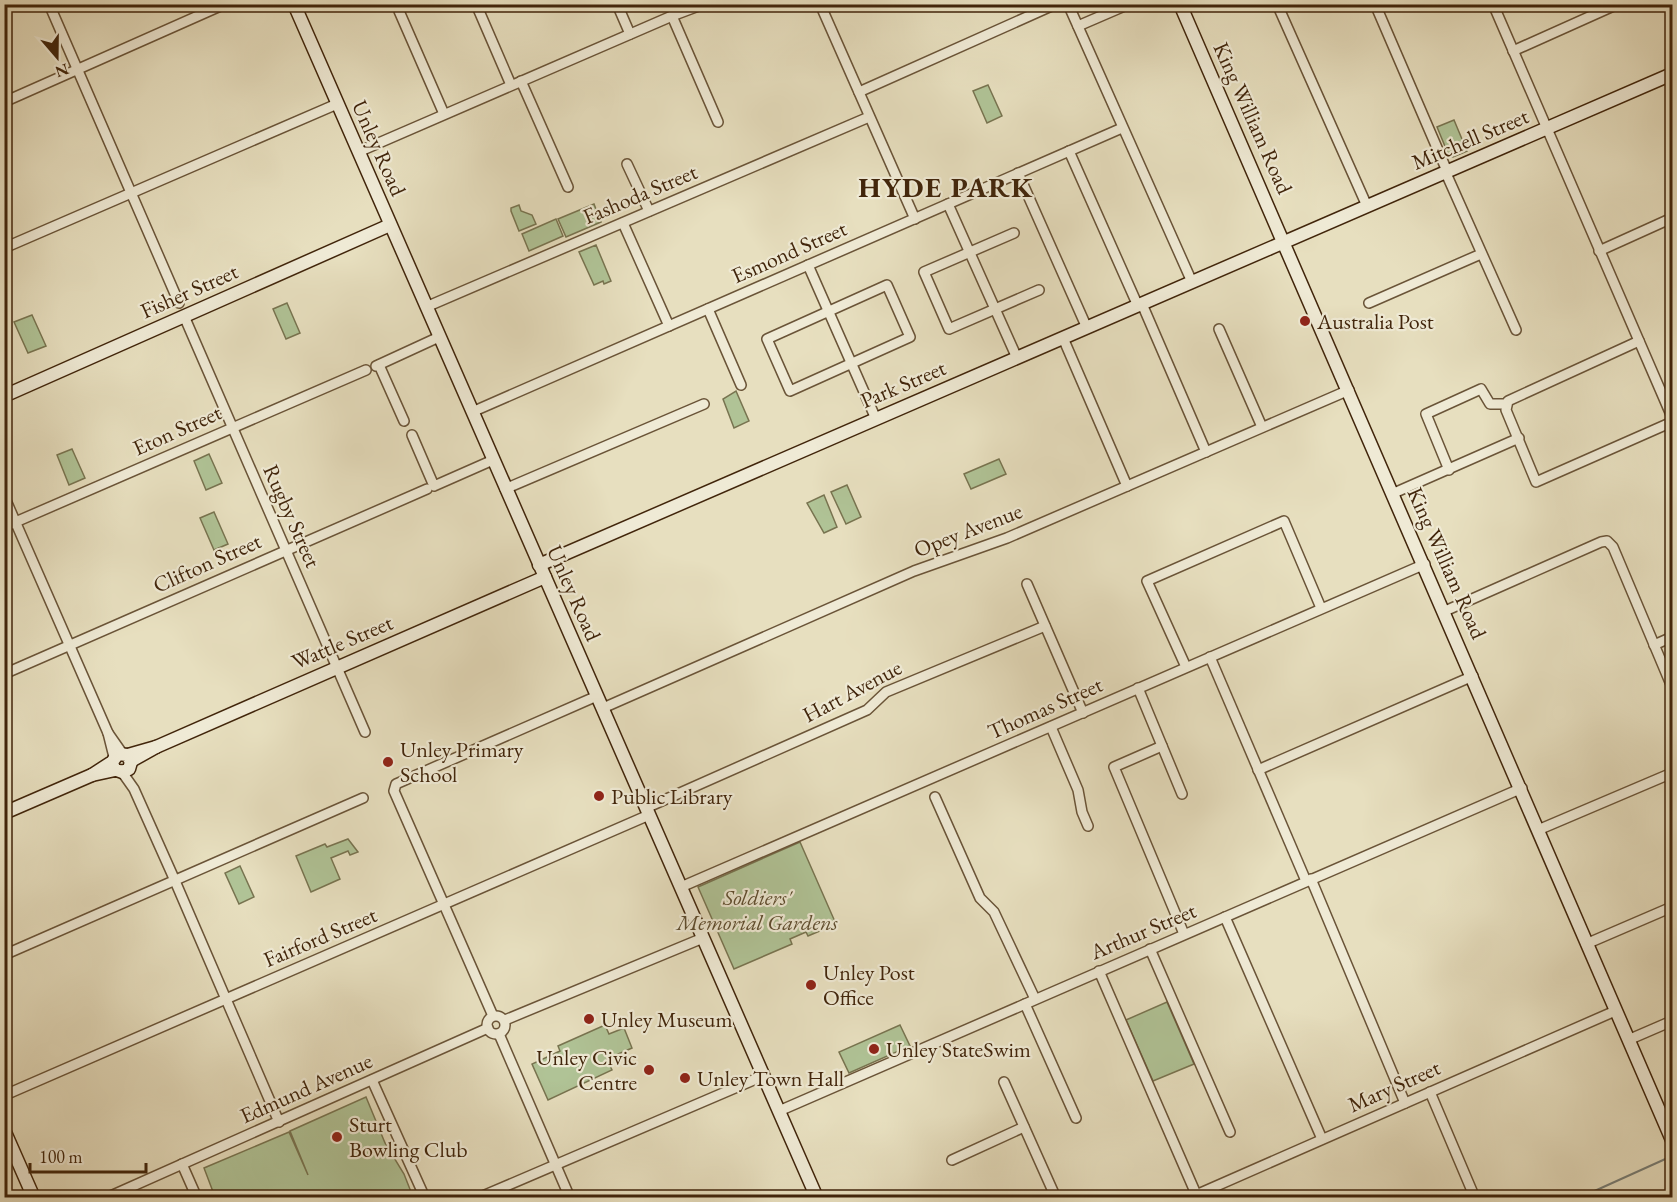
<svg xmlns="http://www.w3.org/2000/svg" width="1677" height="1202" viewBox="0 0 1677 1202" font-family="'EB Garamond',serif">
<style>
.green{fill:#b0c396;stroke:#787450;stroke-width:1.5}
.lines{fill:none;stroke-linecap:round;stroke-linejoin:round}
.stream{stroke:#787e76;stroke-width:2}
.street-casing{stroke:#6a5438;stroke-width:12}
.secondary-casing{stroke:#41250b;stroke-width:15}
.street{stroke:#efead5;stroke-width:9}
.secondary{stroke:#efead5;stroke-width:12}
.poi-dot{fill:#8f2418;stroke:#efead5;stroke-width:2}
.labels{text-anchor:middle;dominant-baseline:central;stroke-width:4.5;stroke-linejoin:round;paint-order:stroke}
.street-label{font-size:22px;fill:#41250b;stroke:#efead5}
.poi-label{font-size:22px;fill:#41250b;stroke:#efead5;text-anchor:start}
.park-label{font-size:22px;font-style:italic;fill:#5d4c2e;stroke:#efead5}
.district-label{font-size:28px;font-weight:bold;letter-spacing:1.5px;fill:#41250b;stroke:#efead5}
</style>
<rect width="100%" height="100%" fill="#e7dfbf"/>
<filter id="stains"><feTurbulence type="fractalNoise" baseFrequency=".00333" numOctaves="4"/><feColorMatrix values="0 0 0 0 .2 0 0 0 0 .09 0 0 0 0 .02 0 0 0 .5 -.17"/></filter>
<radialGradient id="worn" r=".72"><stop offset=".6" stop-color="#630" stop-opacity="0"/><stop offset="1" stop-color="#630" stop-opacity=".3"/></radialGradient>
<g class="green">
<polygon points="988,85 1002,116 987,123 973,91"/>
<polygon points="1454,120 1467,151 1453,157 1449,156 1437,127"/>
<polygon points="594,204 601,222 566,237 558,219"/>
<polygon points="519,205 521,211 532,215 536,224 519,231 511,211 511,208"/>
<polygon points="556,219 563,236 529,251 522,234"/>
<polygon points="596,245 611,281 604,284 603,281 594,285 579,252"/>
<polygon points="287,303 300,333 286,339 273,309"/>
<polygon points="32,315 46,346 28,353 14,322"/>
<polygon points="736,391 749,421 734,428 723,399"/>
<polygon points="72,449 85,478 69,485 57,455"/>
<polygon points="209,454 222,483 206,490 194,461"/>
<polygon points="999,459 1006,474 971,489 964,474"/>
<polygon points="847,485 861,517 846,524 831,492"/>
<polygon points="824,495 837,527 824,533 807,503"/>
<polygon points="214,512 228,544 214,550 200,518"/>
<polygon points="348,839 358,852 350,855 348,851 331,858 340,879 311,892 296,856 325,844 327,847"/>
<polygon points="800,842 836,924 808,936 806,932 790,939 792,944 734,969 698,887"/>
<polygon points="240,866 254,897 239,904 225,873"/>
<polygon points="1167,1002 1194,1064 1153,1081 1126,1020"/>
<polygon points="605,1025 609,1034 624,1028 632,1048 607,1059 612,1070 548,1100 532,1064 560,1051 558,1046"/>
<polygon points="900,1025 910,1046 849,1073 839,1052"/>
<polygon points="366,1097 385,1143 404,1174 413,1197 215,1197 204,1168 289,1132 308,1175 290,1131"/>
</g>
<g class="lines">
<polyline class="stream" points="1579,1198 1672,1156"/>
<g class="street-casing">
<g id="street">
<polyline points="49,4 179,303"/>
<polyline points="476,4 511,85"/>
<polyline points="617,4 630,34"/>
<polyline points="820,4 915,219"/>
<polyline points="1068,4 1192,282"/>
<polyline points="1277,4 1367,206"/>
<polyline points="1375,4 1447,171"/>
<polyline points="1493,4 1672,417"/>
<polyline points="399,11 444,114"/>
<polyline points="672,16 718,122"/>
<polyline points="1078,26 1129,4"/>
<polyline points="1513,51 1618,4"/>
<polyline points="521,81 568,187"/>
<polyline points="859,92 1056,4"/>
<polyline points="4,102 225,4"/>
<polyline points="1069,151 1138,306"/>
<polyline points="358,152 672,16 704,4"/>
<polyline points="627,164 649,211"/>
<polyline points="1445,171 1516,330"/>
<polyline points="1018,173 1087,328"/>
<polyline points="948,204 1017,358"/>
<polyline points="623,223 669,326"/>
<polyline points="1014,233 924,272 949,329 1039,290"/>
<polyline points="4,248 337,104"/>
<polyline points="1599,251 1672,218"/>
<polyline points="808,265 876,419"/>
<polygon points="887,285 910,337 790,391 767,339"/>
<polyline points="1369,303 1481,254"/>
<polyline points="1142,304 1206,452"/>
<polyline points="426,307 869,117"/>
<polyline points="708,309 741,385"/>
<polyline points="184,316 365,732"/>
<polyline points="1219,329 1262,427"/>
<polyline points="1063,338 1127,486"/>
<polyline points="1639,341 1508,401 1506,410 1536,482 1672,422"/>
<polyline points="379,365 404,421"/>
<polyline points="376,366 439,337"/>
<polyline points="472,412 1122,128"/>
<polyline points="412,435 434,486 493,460"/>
<polyline points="1449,470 1426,414 1481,389 1490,404 1506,404"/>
<polyline points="505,489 704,404"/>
<polyline points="1394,493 1519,438"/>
<polyline points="4,496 108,733"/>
<polyline points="4,527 366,370"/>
<polyline points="1027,584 1083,713"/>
<polyline points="1445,611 1601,542 1607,541 1613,547 1672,687"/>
<polyline points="1654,645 1672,637"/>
<polyline points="1210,657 1306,881"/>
<polyline points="1186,667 1147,581 1284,521 1321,608"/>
<polyline points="4,674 427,489"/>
<polyline points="1138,688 1182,794"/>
<polyline points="603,708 914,571 1007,538 1349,390"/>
<polyline points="1051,727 1078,790 1082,812 1088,826"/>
<polyline points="1162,746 1114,767 1184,934"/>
<polyline points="114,757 108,733 122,753"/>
<polyline points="1258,770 1473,676"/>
<polyline points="122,772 134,789 172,874 279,1122"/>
<polyline points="935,797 980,898 994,912 1035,999"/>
<polyline points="646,808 867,710 886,692 1045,626"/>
<polyline points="1538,830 1672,773"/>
<polyline points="1311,879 1405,1103"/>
<polyline points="681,887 1425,564"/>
<polyline points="1225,917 1322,1139"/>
<polyline points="1586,944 1672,907"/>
<polyline points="1150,949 1230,1132"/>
<polyline points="4,955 363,798"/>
<polyline points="1099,971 1196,1194"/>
<polyline points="1025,1004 1076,1118"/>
<circle cx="496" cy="1025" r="9"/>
<polyline points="493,1016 394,791 396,784 597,696"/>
<polyline points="505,1020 703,938"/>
<polyline points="499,1034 570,1198"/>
<polyline points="1628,1040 1672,1021"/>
<polyline points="372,1080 425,1198"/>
<polyline points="1004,1082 1056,1198"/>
<polyline points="1430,1092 1475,1198"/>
<polyline points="5,1095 649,815"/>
<polyline points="779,1111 1522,788"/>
<polyline points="952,1160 1024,1127"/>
<polyline points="182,1164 197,1198"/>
<polyline points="106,1198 488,1028"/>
<polyline points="478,1198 763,1076"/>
<polyline points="1189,1198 1615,1011"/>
</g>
</g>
<g class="secondary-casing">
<g id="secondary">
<polyline points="294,4 817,1198"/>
<polyline points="1180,4 1672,1140"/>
<polyline points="4,396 390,225"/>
<polyline points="539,565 1672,74"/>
<polyline points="156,747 545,577"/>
<polyline points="128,755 156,747 131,761"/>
<polyline points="112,762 114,769 122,772 129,769 131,762 127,755 118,754 112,762 92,775 115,770"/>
<polyline points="4,813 92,775"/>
<polyline points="4,1130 34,1198"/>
</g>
</g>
<use href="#street" class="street"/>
<use href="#secondary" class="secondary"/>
</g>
<g class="poi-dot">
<circle cx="1305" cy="321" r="6"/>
<circle cx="388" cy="762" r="6"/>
<circle cx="599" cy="796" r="6"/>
<circle cx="811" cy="985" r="6"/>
<circle cx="589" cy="1019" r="6"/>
<circle cx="874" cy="1049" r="6"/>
<circle cx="649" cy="1070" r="6"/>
<circle cx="685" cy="1078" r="6"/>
<circle cx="337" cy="1137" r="6"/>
</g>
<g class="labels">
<g class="street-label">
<text transform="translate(1253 118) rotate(66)">King William Road</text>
<text transform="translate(1470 139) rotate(-23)">Mitchell Street</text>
<text transform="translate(379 148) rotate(66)">Unley Road</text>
<text transform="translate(640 194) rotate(-23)">Fashoda Street</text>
<text transform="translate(789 252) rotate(-24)">Esmond Street</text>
<text transform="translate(189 291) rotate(-24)">Fisher Street</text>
<text transform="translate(903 384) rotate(-23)">Park Street</text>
<text transform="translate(177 430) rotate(-24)">Eton Street</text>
<text transform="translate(292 516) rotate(66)">Rugby Street</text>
<text transform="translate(968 530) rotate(-21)">Opey Avenue</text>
<text transform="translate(207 563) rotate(-24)">Clifton Street</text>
<text transform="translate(1447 563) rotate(66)">King William Road</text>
<text transform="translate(574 593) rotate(66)">Unley Road</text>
<text transform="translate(342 642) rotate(-23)">Wattle Street</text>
<text transform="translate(852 691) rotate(-28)">Hart Avenue</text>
<text transform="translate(1045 708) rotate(-24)">Thomas Street</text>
<text transform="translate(1143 931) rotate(-23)">Arthur Street</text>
<text transform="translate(320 937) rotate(-23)">Fairford Street</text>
<text transform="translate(1394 1086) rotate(-24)">Mary Street</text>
<text transform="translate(306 1088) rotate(-24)">Edmund Avenue</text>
</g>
<g class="poi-label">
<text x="1317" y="321">Australia Post</text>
<text x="400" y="749">Unley Primary<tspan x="400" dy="25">School</tspan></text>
<text x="611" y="796">Public Library</text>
<text x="823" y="972">Unley Post<tspan x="823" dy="25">Office</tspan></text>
<text x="601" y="1019">Unley Museum</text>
<text x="886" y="1049">Unley StateSwim</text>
<text x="637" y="1057" text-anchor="end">Unley Civic<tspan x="637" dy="25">Centre</tspan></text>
<text x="697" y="1078">Unley Town Hall</text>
<text x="349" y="1124">Sturt<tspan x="349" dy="25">Bowling Club</tspan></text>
</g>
<g class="park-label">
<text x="757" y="897">Soldiers'<tspan x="757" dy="25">Memorial Gardens</tspan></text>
</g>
<g class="district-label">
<text x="946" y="187">HYDE PARK</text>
</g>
</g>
<rect width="1677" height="1202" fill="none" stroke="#e7dfbf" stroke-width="24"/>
<rect x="6" y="6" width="1665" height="1190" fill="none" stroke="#41250b" stroke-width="3"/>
<rect x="12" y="12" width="1653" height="1178" fill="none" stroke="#41250b" stroke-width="1.5"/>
<g transform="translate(57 57) rotate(160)" stroke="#efead5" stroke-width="4.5" paint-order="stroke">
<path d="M0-4.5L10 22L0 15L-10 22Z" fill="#41250b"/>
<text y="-9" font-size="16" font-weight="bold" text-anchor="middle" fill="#41250b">N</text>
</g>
<path d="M30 1163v9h116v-9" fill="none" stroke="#41250b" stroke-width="3"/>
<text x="39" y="1163" font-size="18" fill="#41250b" stroke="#efead5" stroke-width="4.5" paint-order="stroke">100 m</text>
<rect width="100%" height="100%" filter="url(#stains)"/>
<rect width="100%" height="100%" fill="url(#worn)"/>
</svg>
